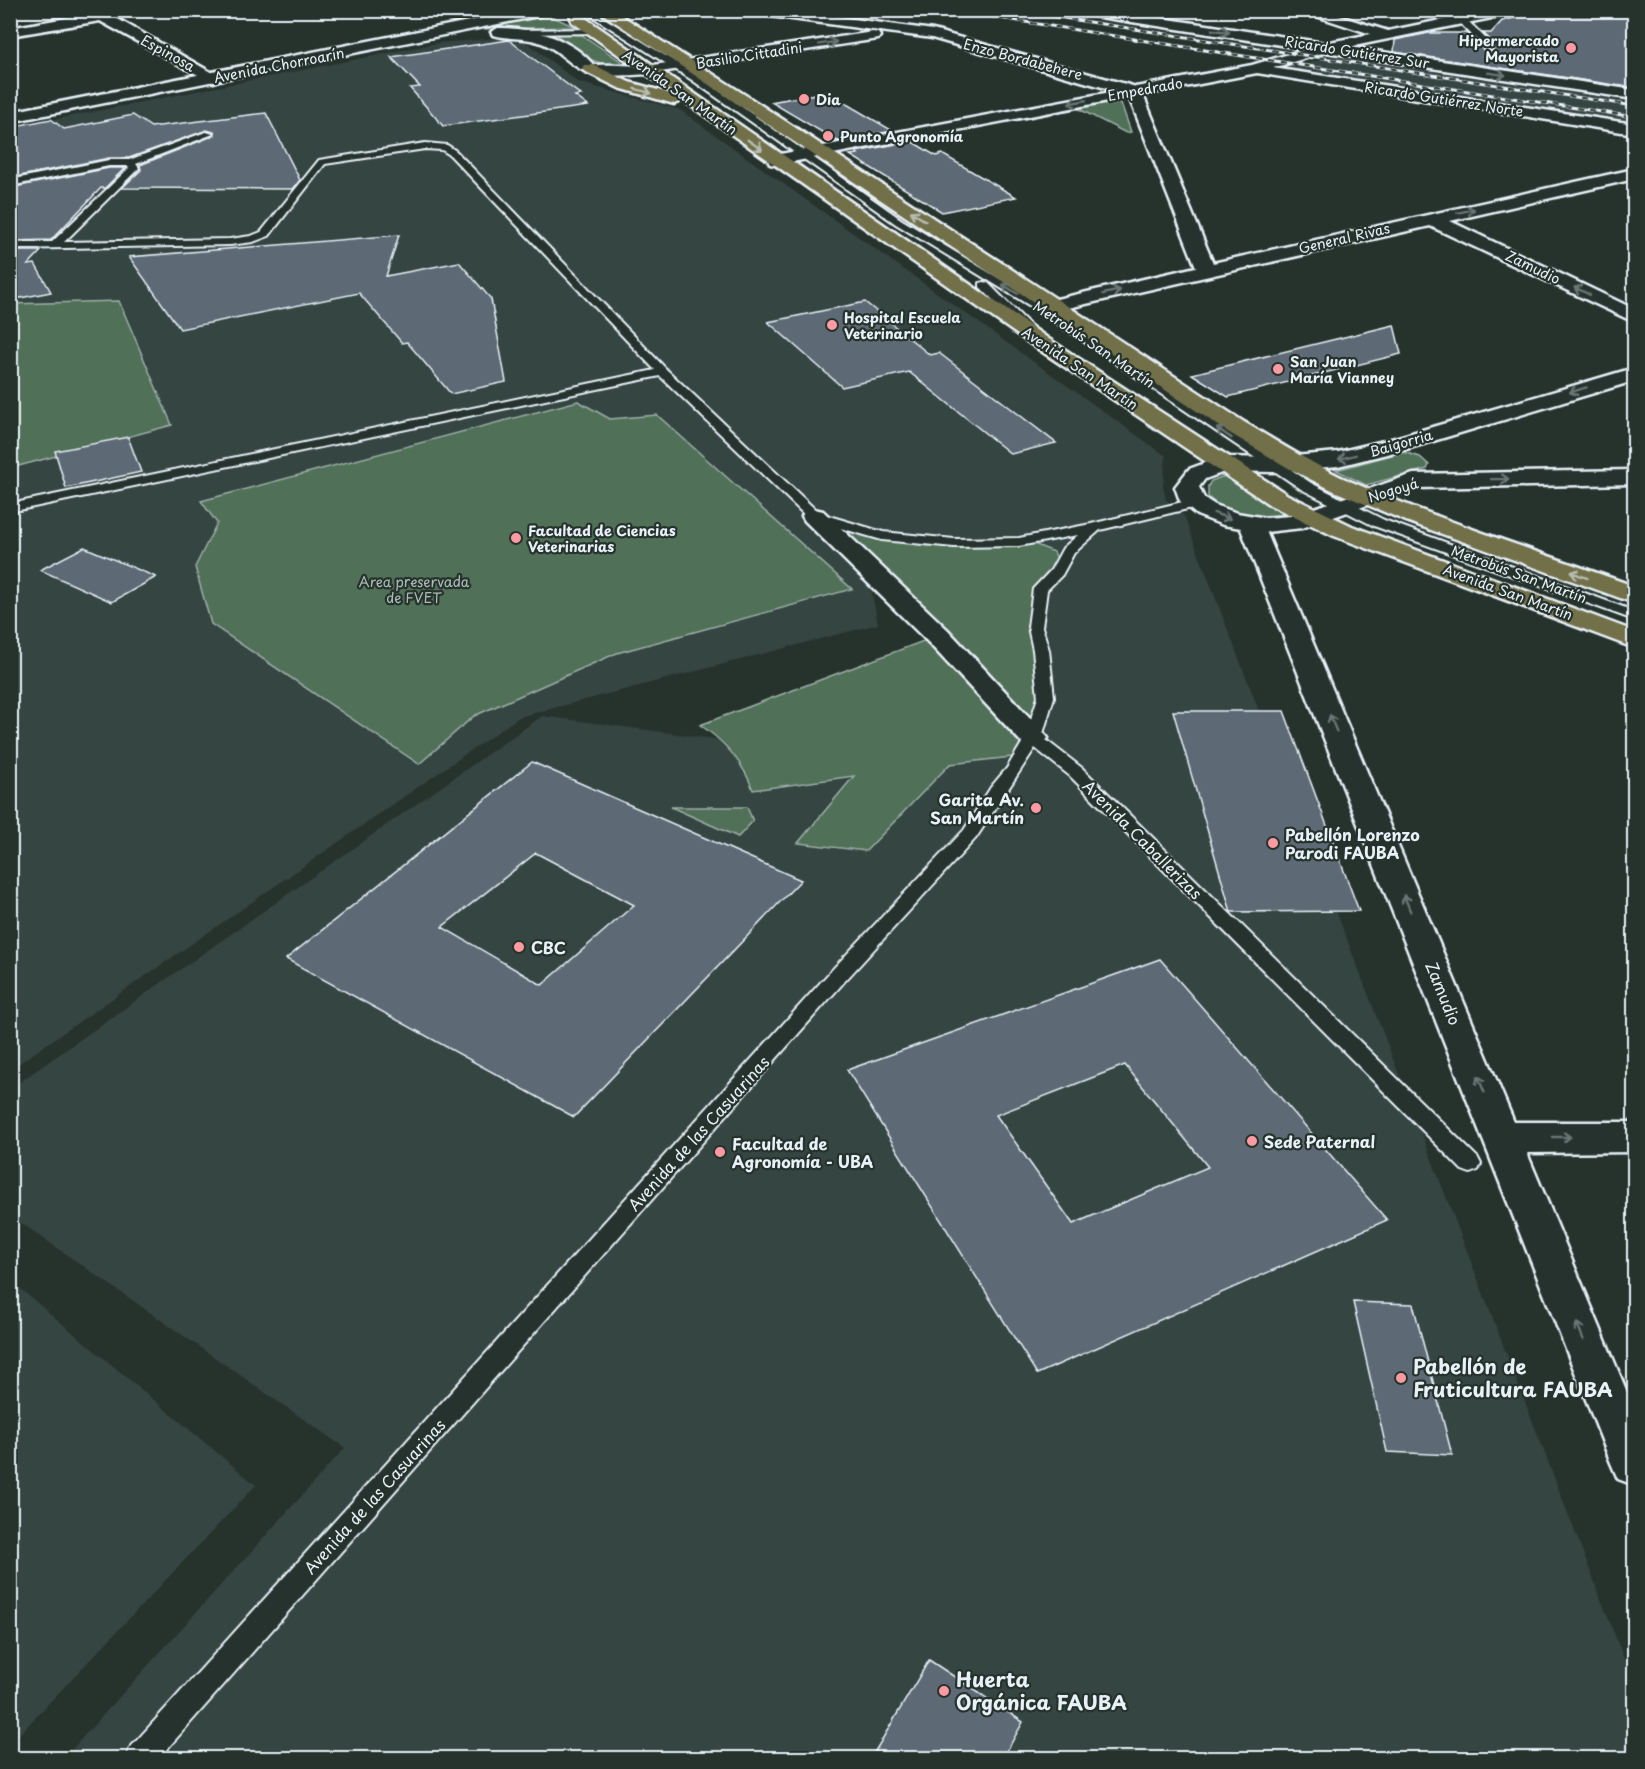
<svg xmlns="http://www.w3.org/2000/svg" width="1645" height="1769" viewBox="0 0 1645 1769" font-family="'Playpen Sans',sans-serif">
<style>
.built{fill:#364442}
.green{fill:#516f58;stroke:#9cb0a8;stroke-width:1.5}
.building{fill:#5d6a74;stroke:#e8f1f8;stroke-width:1.5;fill-rule:evenodd}
.lines{fill:none;stroke-linecap:round;stroke-linejoin:round}
.lane-casing{stroke:#e8f1f8;stroke-width:4}
.street-casing{stroke:#e8f1f8;stroke-width:5}
.secondary-casing{stroke:#e8f1f8;stroke-width:5}
.primary-casing{stroke:#e8f1f8;stroke-width:5}
.lane{fill:#26332d;fill-rule:evenodd}
.street{fill:#26332d;fill-rule:evenodd}
.secondary{fill:#26332d;fill-rule:evenodd}
.primary{fill:#71704a;fill-rule:evenodd}
.rail-casing{stroke:#e8f1f8;stroke-width:3}
.rail{stroke:#26332d;stroke-width:2;stroke-dasharray:6;stroke-linecap:butt}
.oneway{stroke:#6a7674}
.oneway2{stroke:#b8bdb2}
.poi-dot{fill:#ff9aa2;stroke:#26332d;stroke-width:2}
.labels{text-anchor:middle;dominant-baseline:central;stroke-width:4.5;stroke-linejoin:round;paint-order:stroke}
.far-poi-label{font-size:14px;font-weight:bold;fill:#e8f1f8;stroke:#26332d;text-anchor:start}
.far-street-label{font-size:14px;fill:#e8f1f8;stroke:#26332d}
.far-park-label{font-size:14px;fill:#acbdb8;stroke:#26332d}
.poi-label{font-size:16px;font-weight:bold;fill:#e8f1f8;stroke:#26332d;text-anchor:start}
.street-label{font-size:16px;fill:#e8f1f8;stroke:#26332d}
.near-poi-label{font-size:20px;font-weight:bold;fill:#e8f1f8;stroke:#26332d;text-anchor:start}
</style>
<rect width="100%" height="100%" fill="#26332d"/>
<filter id="ink" filterUnits="userSpaceOnUse"><feTurbulence type="fractalNoise" baseFrequency=".0167" numOctaves="2"/><feDisplacementMap in="SourceGraphic" scale="12" xChannelSelector="R" yChannelSelector="G"/><feConvolveMatrix kernelMatrix="1 2 1 2 8 2 1 2 1" color-interpolation-filters="sRGB"/></filter>
<g filter="url(#ink)">
<g class="built">
<polygon points="515,37 522,39 578,82 680,110 1166,456 1163,486 1166,500 1184,516 1194,542 1634,1685 1634,1758 64,1758 345,1448 11,1216 11,1088 542,716 924,767 935,594 867,568 878,624 519,717 11,1069 11,128 438,43"/>
<polygon points="1332,56 1634,102 1634,124 1287,70"/>
<polygon points="11,1281 256,1485 11,1743 10,1281"/>
</g>
<g class="green">
<polygon points="549,15 575,27 476,29"/>
<path d="M554,33l28,2 46,31c-38,1 -45,-12 -74,-33z"/>
<polygon points="1104,103 1121,103 1131,132 1126,133 1077,108"/>
<polygon points="119,301 172,425 11,468 11,304"/>
<polygon points="578,401 610,419 657,415 852,589 617,653 474,716 419,764 211,624 195,567 217,523 201,501"/>
<polygon points="1403,452 1420,457 1429,465 1427,469 1366,485 1336,470"/>
<path d="M1227,475l64,38c-28,5 -60,5 -83,-16v-11l3,-5z"/>
<path d="M814,516l107,25 108,1 25,10 6,13 -20,24 -3,19 9,89 -25,59 -71,8 -84,87 -68,-8 56,-67 -101,14c-10,-28 -29,-49 -53,-65l237,-89z"/>
<polygon points="671,807 747,807 753,821 738,837"/>
</g>
<g class="building">
<polygon points="1545,10 1635,10 1635,88 1394,52 1395,40 1429,33 1467,33 1484,51 1492,51 1494,43 1483,33 1491,33 1502,21"/>
<polygon points="509,40 581,95 575,96 588,106 443,126 410,88 420,87 391,57"/>
<polygon points="826,92 893,131 837,141 771,102"/>
<polygon points="266,113 300,180 293,189 122,188 141,170 140,165 215,135 214,132 207,130 129,158 109,158 10,178 10,127 51,119 64,129 133,115 151,127"/>
<polygon points="911,141 936,156 942,154 1016,197 942,212 850,155 858,154 856,152"/>
<polygon points="109,168 125,168 105,188 101,188 51,240 10,241 10,188"/>
<polygon points="399,235 386,276 459,262 491,299 506,382 451,394 407,342 402,343 359,293 180,329 129,257"/>
<polygon points="10,251 41,251 28,265 35,264 51,292 10,300"/>
<polygon points="865,302 930,355 939,353 1056,443 1011,454 909,372 842,387 768,322"/>
<polygon points="1394,325 1401,354 1228,397 1192,374"/>
<polygon points="128,437 141,472 66,488 55,451"/>
<polygon points="84,547 156,577 112,602 40,570"/>
<polygon points="1173,711 1284,711 1359,911 1231,912"/>
<path d="M532,762l269,118 -227,237 -288,-158zM536,853l98,52 -92,80 -100,-58z"/>
<path d="M1160,959l227,261 -350,154 -190,-304zM1125,1065l83,102 -135,57 -77,-109z"/>
<polygon points="1353,1302 1413,1304 1452,1455 1387,1452"/>
<polygon points="929,1660 1023,1722 1003,1758 871,1758"/>
</g>
<g class="lines">
<g class="lane-casing">
<g id="lane">
<polygon points="582,10 591,10 698,76 902,220 1048,308 1311,483 1384,520 1634,611 1634,620 1374,526 1301,489 1040,312 896,224 692,80"/>
<polygon points="1459,18 1465,18 1492,45 1492,49 1486,49 1459,22"/>
<polygon points="594,29 597,29 597,33 521,34 517,32 521,30"/>
<polygon points="206,132 213,134 136,164 139,168 137,170 64,242 230,239 251,236 261,232 319,160 425,143 447,145 456,151 667,370 819,513 883,532 954,539 1019,538 1091,524 1195,499 1200,500 1202,503 1200,506 1100,530 1074,553 1062,575 1047,590 1042,627 1049,650 1054,697 1042,737 1082,768 1478,1158 1481,1164 1478,1170 1470,1173 1462,1170 1070,776 1035,748 976,838 844,982 159,1758 126,1758 130,1748 830,972 964,830 991,787 1007,768 1025,738 1038,697 1033,650 1028,627 1033,589 1051,570 1063,548 1078,535 1019,546 954,547 882,540 809,519 660,376 10,512 10,504 655,370 450,155 442,150 425,149 325,164 269,236 253,242 230,245 10,249 10,243 52,242 129,168 127,166 109,166 10,186 10,180 109,160 129,160"/>
<polygon points="984,282 988,283 1033,328 1033,332 1025,332 980,287 980,283"/>
</g>
</g>
<g class="street-casing">
<g id="street">
<polygon points="85,10 121,11 123,14 121,17 116,18 221,78 214,82 209,81 100,21 10,36 10,28 89,14"/>
<polygon points="749,10 788,10 933,30 1136,87 1252,65 1306,49 1080,14 1074,10 1109,10 1325,43 1371,34 1298,10 1320,10 1388,31 1489,10 1517,10 1511,14 1349,47 1634,90 1634,99 1326,52 1273,68 1634,124 1634,134 1257,73 1143,95 1213,263 1634,169 1634,179 1450,221 1634,309 1634,322 1430,226 1055,311 1048,309 1045,305 1048,301 1196,267 1129,97 776,165 770,164 768,160 770,156 1116,91 932,38 755,14"/>
<path d="M873,32l5,1 2,3 -2,3 -231,35c-15,1 -55,5 -65,-6 6,-6 52,-2 65,-2z"/>
<polygon points="814,509 823,511 948,630 1043,732 1048,738 1043,744 1033,747 1023,744 928,642 805,521 802,516 805,511"/>
<polygon points="1251,517 1260,519 1263,524 1514,1122 1634,1122 1634,1152 1527,1153 1634,1409 1634,1485 1618,1479 1611,1463 1239,524 1242,519"/>
</g>
</g>
<g class="secondary-casing">
<g id="secondary">
<polygon points="525,10 554,10 548,14 10,122 10,112"/>
<path d="M498,28c36,0 75,10 98,40l-2,3c-14,4 -29,-15 -41,-22 -21,-14 -37,-8 -60,-14l-2,-3z"/>
<polygon points="1634,368 1634,381 1403,450 1338,466 1273,472 1227,471 1205,479 1199,487 1204,498 1215,505 1237,513 1266,518 1291,516 1413,474 1634,470 1634,484 1416,488 1302,528 1266,532 1223,525 1197,515 1180,501 1175,487 1189,469 1216,459 1224,457 1273,458 1338,452 1388,440"/>
</g>
</g>
<g class="primary-casing">
<g id="primary">
<polygon points="569,10 583,10 584,17 1049,339 1288,495 1352,526 1634,631 1634,648 1334,536 1270,505 1035,347 681,99 679,102 674,104 619,88 584,71 582,68 584,65 594,65 629,82 676,95 572,22"/>
<path d="M597,10h16l137,88 494,324c35,21 70,43 108,60 92,40 188,70 282,104v17l-228,-82 -72,-30 -44,-22 -62,-37z"/>
</g>
</g>
<use href="#lane" class="lane"/>
<use href="#street" class="street"/>
<use href="#secondary" class="secondary"/>
<use href="#primary" class="primary"/>
<g class="rail-casing">
<g id="rail">
<polyline points="948,10 1634,117"/>
<polyline points="1011,10 1634,106"/>
</g>
</g>
<use href="#rail" class="rail"/>
</g>
<defs><path id="oneway-shaft" d="M-6 0H5M1.5-3L5.5 0L1.5 3" fill="none" stroke-width="1.6" stroke-linecap="round" stroke-linejoin="round" transform="scale(1.5)"/></defs>
<g class="oneway">
<use href="#oneway-shaft" transform="translate(1221 31) rotate(8)"/>
<use href="#oneway-shaft" transform="translate(828 43) rotate(-9)"/>
<use href="#oneway-shaft" transform="translate(1497 74) rotate(9)"/>
<use href="#oneway-shaft" transform="translate(1077 102) rotate(169)"/>
<use href="#oneway-shaft" transform="translate(1466 211) rotate(-12)"/>
<use href="#oneway-shaft" transform="translate(1010 289) rotate(-148)"/>
<use href="#oneway-shaft" transform="translate(1582 291) rotate(-154)"/>
<use href="#oneway-shaft" transform="translate(1112 292) rotate(-13)"/>
<use href="#oneway-shaft" transform="translate(1578 390) rotate(163)"/>
<use href="#oneway-shaft" transform="translate(1224 433) rotate(-146)"/>
<use href="#oneway-shaft" transform="translate(1347 457) rotate(166)"/>
<use href="#oneway-shaft" transform="translate(1500 479) rotate(-1)"/>
<use href="#oneway-shaft" transform="translate(1222 516) rotate(20)"/>
<use href="#oneway-shaft" transform="translate(1333 723) rotate(-112)"/>
<use href="#oneway-shaft" transform="translate(1407 903) rotate(-112)"/>
<use href="#oneway-shaft" transform="translate(1481 1084) rotate(-112)"/>
<use href="#oneway-shaft" transform="translate(1562 1137)"/>
<use href="#oneway-shaft" transform="translate(1580 1331) rotate(-112)"/>
</g>
<g class="oneway2">
<use href="#oneway-shaft" transform="translate(643 91) rotate(15)"/>
<use href="#oneway-shaft" transform="translate(755 145) rotate(35)"/>
<use href="#oneway-shaft" transform="translate(918 216) rotate(-147)"/>
<use href="#oneway-shaft" transform="translate(1579 575) rotate(-160)"/>
</g>
</g>
<g class="poi-dot">
<circle cx="1571" cy="48" r="6"/>
<circle cx="804" cy="99" r="6"/>
<circle cx="828" cy="136" r="6"/>
<circle cx="832" cy="325" r="6"/>
<circle cx="1278" cy="369" r="6"/>
<circle cx="516" cy="538" r="6"/>
<circle cx="1036" cy="808" r="6"/>
<circle cx="1273" cy="843" r="6"/>
<circle cx="519" cy="947" r="6"/>
<circle cx="1252" cy="1141" r="6"/>
<circle cx="720" cy="1152" r="6"/>
<circle cx="1401" cy="1378" r="6"/>
<circle cx="944" cy="1691" r="6"/>
</g>
<g class="labels">
<g class="far-poi-label">
<text x="1559" y="40" text-anchor="end">Hipermercado<tspan x="1559" dy="16">Mayorista</tspan></text>
<text x="816" y="99">Dia</text>
<text x="840" y="136">Punto Agronomía</text>
<text x="844" y="317">Hospital Escuela<tspan x="844" dy="16">Veterinario</tspan></text>
<text x="1290" y="361">San Juan<tspan x="1290" dy="16">María Vianney</tspan></text>
<text x="528" y="530">Facultad de Ciencias<tspan x="528" dy="16">Veterinarias</tspan></text>
</g>
<g class="far-street-label">
<text transform="translate(1357 52) rotate(9)">Ricardo Gutiérrez Sur</text>
<text transform="translate(168 53) rotate(29)">Espinosa</text>
<text transform="translate(749 55) rotate(-9)">Basilio Cittadini</text>
<text transform="translate(1023 59) rotate(15)">Enzo Bordabehere</text>
<text transform="translate(279 65) rotate(-11)">Avenida Chorroarín</text>
<text transform="translate(1145 89) rotate(-10)">Empedrado</text>
<text transform="translate(680 92) rotate(35)">Avenida San Martín</text>
<text transform="translate(1444 99) rotate(9)">Ricardo Gutiérrez Norte</text>
<text transform="translate(1344 238) rotate(-13)">General Rivas</text>
<text transform="translate(1533 267) rotate(26)">Zamudio</text>
<text transform="translate(1094 344) rotate(34)">Metrobús San Martín</text>
<text transform="translate(1080 368) rotate(34)">Avenida San Martín</text>
<text transform="translate(1401 443) rotate(-16)">Baigorria</text>
<text transform="translate(1393 490) rotate(-17)">Nogoyá</text>
<text transform="translate(1519 574) rotate(20)">Metrobús San Martín</text>
<text transform="translate(1508 592) rotate(20)">Avenida San Martín</text>
</g>
<g class="far-park-label">
<text x="414" y="581">Area preservada<tspan x="414" dy="16">de FVET</tspan></text>
</g>
<g class="poi-label">
<text x="1024" y="799" text-anchor="end">Garita Av.<tspan x="1024" dy="18">San Martín</tspan></text>
<text x="1285" y="834">Pabellón Lorenzo<tspan x="1285" dy="18">Parodi FAUBA</tspan></text>
<text x="531" y="947">CBC</text>
<text x="1264" y="1141">Sede Paternal</text>
<text x="732" y="1143">Facultad de<tspan x="732" dy="18">Agronomía - UBA</tspan></text>
</g>
<g class="street-label">
<text transform="translate(1143 839) rotate(45)">Avenida Caballerizas</text>
<text transform="translate(1444 993) rotate(68)">Zamudio</text>
<text transform="translate(698 1133) rotate(-48)">Avenida de las Casuarinas</text>
<text transform="translate(374 1496) rotate(-48)">Avenida de las Casuarinas</text>
</g>
<g class="near-poi-label">
<text x="1413" y="1366">Pabellón de<tspan x="1413" dy="23">Fruticultura FAUBA</tspan></text>
<text x="956" y="1679">Huerta<tspan x="956" dy="23">Orgánica FAUBA</tspan></text>
</g>
</g>
<rect width="1645" height="1769" fill="none" stroke="#26332d" stroke-width="36"/>
<rect x="18" y="18" width="1609" height="1733" fill="none" stroke="#e8f1f8" stroke-width="2" filter="url(#ink)"/>
</svg>
